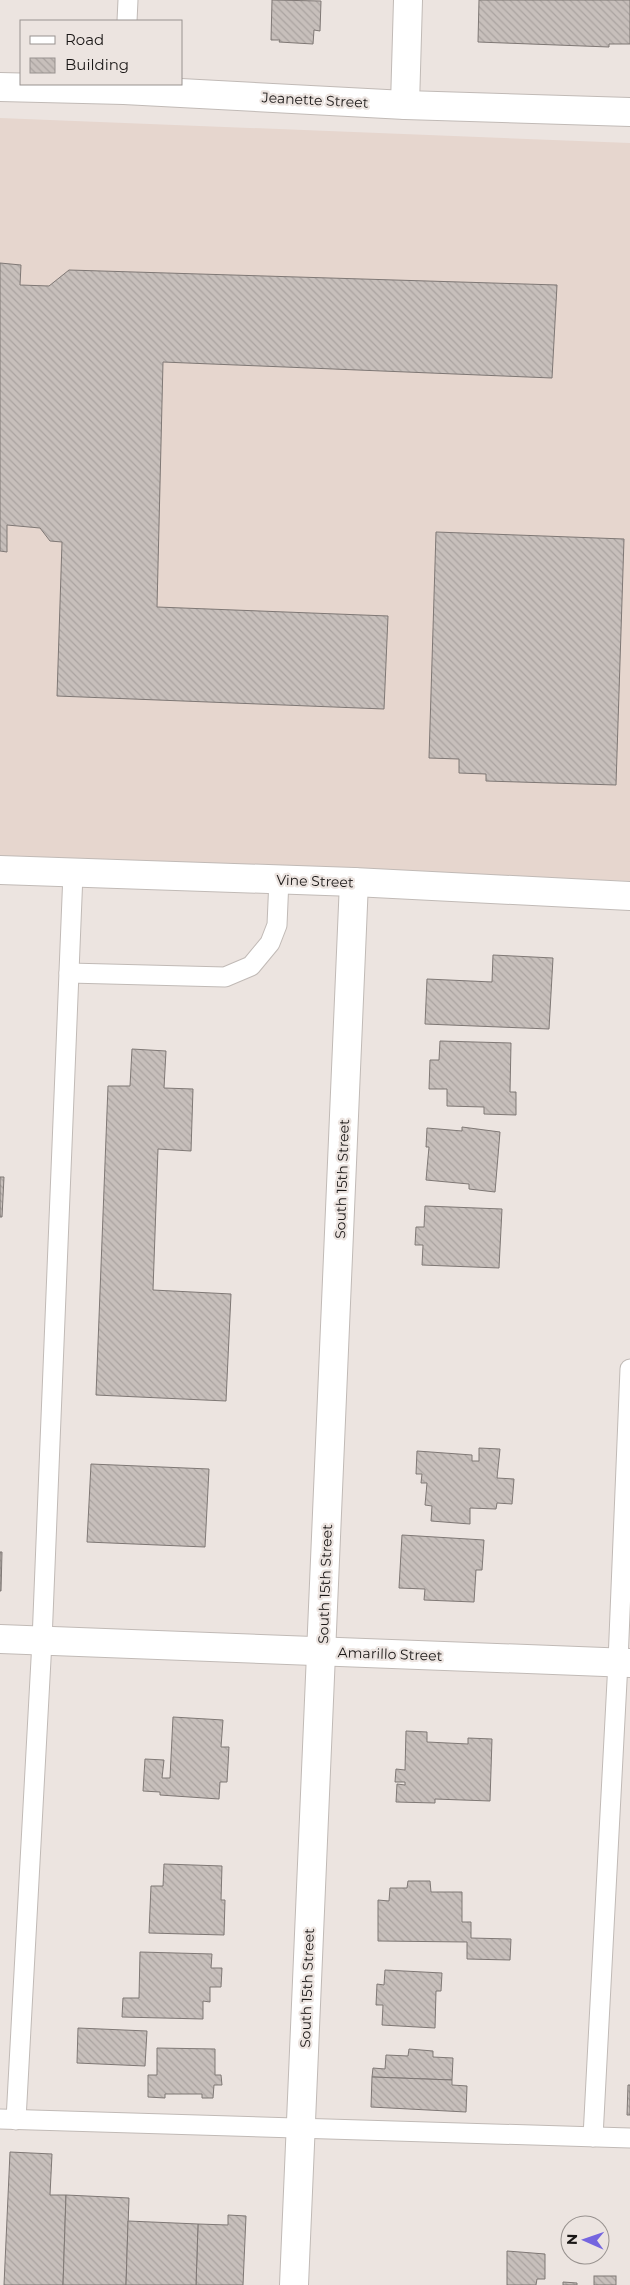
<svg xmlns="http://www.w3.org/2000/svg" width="630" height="2285" viewBox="0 0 630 2285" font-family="Montserrat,sans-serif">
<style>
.built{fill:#e6d6ce}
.building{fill:url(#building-back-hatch);stroke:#7f7875}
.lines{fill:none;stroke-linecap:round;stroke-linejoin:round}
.service-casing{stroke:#c1bab6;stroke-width:21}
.minor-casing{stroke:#c1bab6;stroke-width:30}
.service{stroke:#fff;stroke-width:19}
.minor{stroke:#fff;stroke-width:28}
.labels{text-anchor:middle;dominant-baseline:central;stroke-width:4.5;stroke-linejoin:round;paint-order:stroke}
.street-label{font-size:14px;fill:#1a1716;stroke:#ece4e0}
</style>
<defs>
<pattern id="building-back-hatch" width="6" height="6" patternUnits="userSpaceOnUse" patternTransform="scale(1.25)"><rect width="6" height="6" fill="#c7bfbb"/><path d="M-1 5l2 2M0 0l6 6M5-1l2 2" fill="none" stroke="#aaa3a0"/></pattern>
</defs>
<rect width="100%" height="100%" fill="#ece4e0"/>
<polygon class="built" points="0,118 630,143 630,881 0,857"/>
<g class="building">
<polygon points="272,0 321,1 320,31 314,30 313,44 279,42 280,40 271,40"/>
<polygon points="479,0 630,0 630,44 609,44 609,47 478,42"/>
<polygon points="0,263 21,265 20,285 49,286 69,270 557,285 552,378 163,362 157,607 388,616 384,709 57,696 62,542 50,541 40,528 7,525 7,552 0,551"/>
<polygon points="436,532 624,539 616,785 486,781 486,774 459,773 459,759 429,758"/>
<polygon points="493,955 553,958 549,1029 425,1024 427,979 492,982"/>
<polygon points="440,1041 511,1043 510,1092 516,1092 516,1115 484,1114 484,1107 447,1106 447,1089 429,1089 430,1060 439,1060"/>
<polygon points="132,1049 166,1051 164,1088 193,1089 191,1151 158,1149 153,1290 231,1294 226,1401 96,1395 108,1086 130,1086"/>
<polygon points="462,1127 500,1132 495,1192 469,1189 469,1184 426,1180 429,1147 426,1147 427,1128 462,1131"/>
<polygon points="0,1177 4,1177 2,1217 0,1217"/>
<polygon points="425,1206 502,1209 499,1268 422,1265 423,1245 415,1245 416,1227 424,1227"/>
<polygon points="479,1448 500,1449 497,1478 514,1479 512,1504 497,1503 496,1509 470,1508 470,1524 431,1521 432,1506 425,1505 427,1483 421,1483 422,1474 416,1474 417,1451 472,1455 472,1461 479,1461"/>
<polygon points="91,1464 209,1469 205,1547 87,1542"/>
<polygon points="402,1535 484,1540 482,1570 476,1570 474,1602 424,1600 425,1589 399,1588"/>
<polygon points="0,1552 2,1552 1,1591 0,1591"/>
<polygon points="173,1717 223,1720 221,1747 229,1747 227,1782 220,1782 219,1799 160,1795 160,1792 143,1791 145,1759 164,1760 162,1778 170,1778"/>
<polygon points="406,1731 427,1732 427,1742 468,1744 468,1738 492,1739 490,1801 435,1799 435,1803 396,1802 397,1784 405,1785 405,1782 395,1782 396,1769 405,1770"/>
<polygon points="164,1864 222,1866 221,1900 225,1900 224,1935 149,1933 151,1886 163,1886"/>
<polygon points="408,1881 430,1881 431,1892 462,1892 462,1922 471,1922 471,1938 511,1939 510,1960 467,1959 467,1942 378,1941 378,1900 389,1901 390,1888 407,1888"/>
<polygon points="140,1952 212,1954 211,1968 222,1968 221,1987 210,1987 210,2002 203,2001 203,2019 122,2017 123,1998 139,1998"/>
<polygon points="385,1970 442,1973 441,1991 436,1991 435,2028 382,2025 383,2005 376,2005 377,1984 384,1985"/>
<polygon points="78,2028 147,2031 145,2066 77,2063"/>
<polygon points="157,2048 215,2049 215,2075 221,2075 222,2085 214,2085 213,2098 202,2098 202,2094 165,2094 165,2098 148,2097 148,2075 157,2075"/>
<polygon points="409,2049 433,2051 433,2057 453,2058 452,2080 372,2077 373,2068 385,2069 386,2055 408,2056"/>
<polygon points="372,2077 452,2080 452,2085 467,2086 466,2112 371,2107"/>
<polygon points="628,2085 630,2085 630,2115 627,2115"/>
<polygon points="10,2152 52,2154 50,2195 66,2195 63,2285 4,2285"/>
<polygon points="66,2195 129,2198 126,2285 63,2285"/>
<polygon points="228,2215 246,2216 243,2285 196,2285 198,2224 228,2225"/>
<polygon points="128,2221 198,2224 196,2285 126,2285"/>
<polygon points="507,2251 545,2254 545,2279 537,2279 536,2285 507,2285"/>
<rect x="594" y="2276" width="22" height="9"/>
<polygon points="563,2282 577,2283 577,2285 563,2285"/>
</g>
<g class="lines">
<g class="service-casing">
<g id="service">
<polyline points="127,21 128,0"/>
<polyline points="69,973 225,977 251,966 270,943 277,925 279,879"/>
<polyline points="0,2119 630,2138"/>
<polyline points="16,2120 42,1641 73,873"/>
<polyline points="593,2137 618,1662 630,1369"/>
</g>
</g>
<g class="minor-casing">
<g id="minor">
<polyline points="0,87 124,90 405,105 630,112"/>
<polyline points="405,105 408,0"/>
<polyline points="0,870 354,882 630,896"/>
<polyline points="0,1639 630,1663"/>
<polyline points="294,2285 354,882"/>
</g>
</g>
<use href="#service" class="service"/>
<use href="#minor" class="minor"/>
</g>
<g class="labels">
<g class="street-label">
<text transform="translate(315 100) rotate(3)">Jeanette Street</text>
<text transform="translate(315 881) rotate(2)">Vine Street</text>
<text transform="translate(342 1179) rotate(-88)">South 15th Street</text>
<text transform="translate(325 1584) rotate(-88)">South 15th Street</text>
<text transform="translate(390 1654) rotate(2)">Amarillo Street</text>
<text transform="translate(307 1988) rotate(-88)">South 15th Street</text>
</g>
</g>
<rect x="20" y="20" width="162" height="65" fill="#ece4e0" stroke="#98928f"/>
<rect x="30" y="36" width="25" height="8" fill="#ffffff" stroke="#98928f"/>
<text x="65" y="45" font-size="15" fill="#1a1716">Road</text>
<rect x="30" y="58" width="25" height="15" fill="url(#building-back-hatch)" stroke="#98928f"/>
<text x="65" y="70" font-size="15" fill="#1a1716">Building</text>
<g transform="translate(585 2240) rotate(272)"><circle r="24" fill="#ece4e0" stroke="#98928f"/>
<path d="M0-4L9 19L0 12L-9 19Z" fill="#7565df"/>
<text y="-8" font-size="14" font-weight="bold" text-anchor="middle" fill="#1a1716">N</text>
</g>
</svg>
